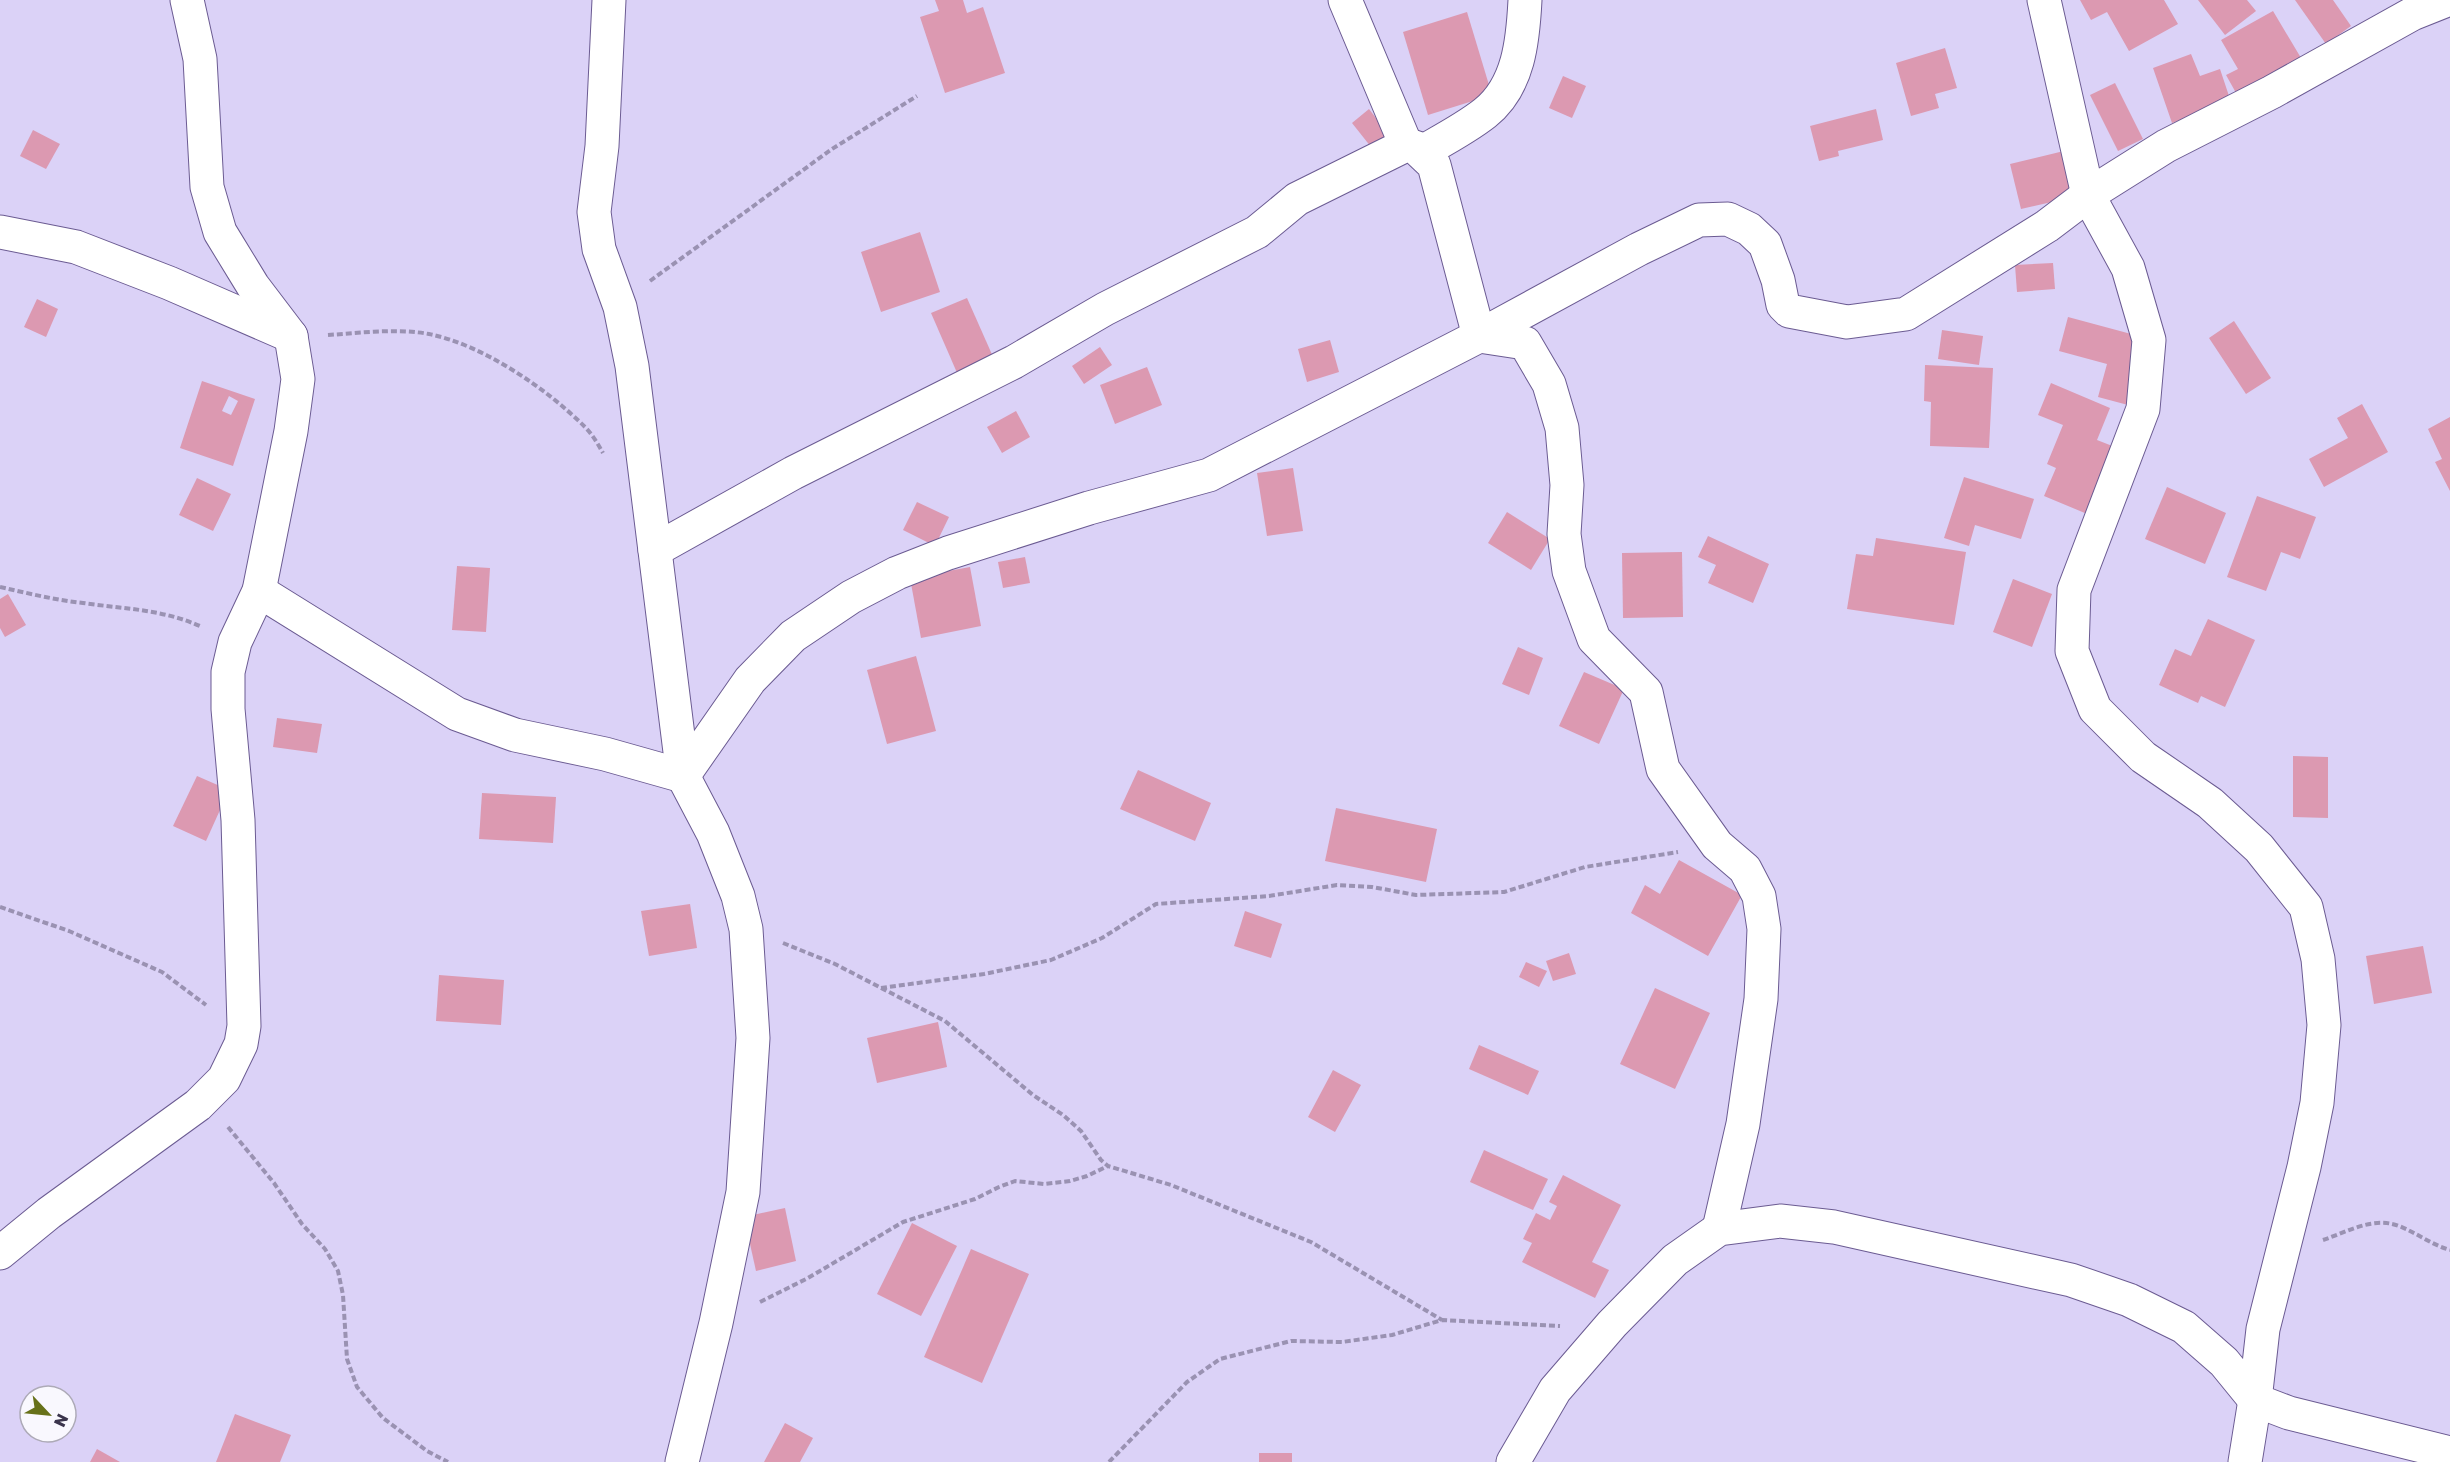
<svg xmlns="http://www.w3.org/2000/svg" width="2450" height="1462" viewBox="0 0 2450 1462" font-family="'Golos Text',sans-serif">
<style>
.building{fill:#dc99b1;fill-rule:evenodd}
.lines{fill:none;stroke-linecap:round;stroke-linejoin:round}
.street-casing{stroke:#6b5b92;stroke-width:35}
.path{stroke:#9a92b2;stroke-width:4;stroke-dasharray:6 3;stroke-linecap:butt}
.street{stroke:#fff;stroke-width:33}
</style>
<rect width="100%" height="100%" fill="#dbd2f7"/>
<g class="building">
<polygon points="935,0 963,0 967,13 983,7 1005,73 945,93 920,17 939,11"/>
<polygon points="2080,0 2164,0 2178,24 2129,51 2107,12 2091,20"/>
<polygon points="2198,0 2247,0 2256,11 2225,35"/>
<polygon points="2295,0 2333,0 2351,26 2326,44"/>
<polygon points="2273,11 2304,63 2240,100 2226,75 2238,69 2221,40"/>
<polygon points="1467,12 1492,95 1428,115 1403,32"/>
<polygon points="1945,48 1957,88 1935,94 1939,108 1911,116 1896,63"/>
<polygon points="2191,54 2200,76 2220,69 2231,102 2172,123 2153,68"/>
<polygon points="1563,76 1586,86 1572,118 1549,108"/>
<polygon points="2115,83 2143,139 2118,151 2090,95"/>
<polygon points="1369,109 1392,139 1375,152 1352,123"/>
<polygon points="1876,109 1883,140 1838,151 1839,156 1819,161 1810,126"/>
<polygon points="33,130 60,144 46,169 20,156"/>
<polygon points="2068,150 2078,196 2021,209 2010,164"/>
<polygon points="920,232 940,292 881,312 861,252"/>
<polygon points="2053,263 2055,289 2017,292 2015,265"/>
<polygon points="967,298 994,359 958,375 931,313"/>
<polygon points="37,299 58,309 46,337 24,327"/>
<polygon points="2068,317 2146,338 2128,405 2098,397 2107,364 2059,351"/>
<polygon points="2234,321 2271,378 2246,394 2209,338"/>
<polygon points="1942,330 1983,336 1979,365 1938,359"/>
<polygon points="1330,340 1339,372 1307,382 1298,349"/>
<polygon points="1100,347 1112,365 1084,384 1072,366"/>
<polygon points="1925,365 1993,368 1989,448 1930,446 1931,402 1924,401"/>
<polygon points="1147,367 1162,405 1115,424 1100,385"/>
<path d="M202,381l53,18 -22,67 -53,-18zM229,396l9,5 -7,14 -9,-4z"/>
<polygon points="2051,383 2110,408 2097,440 2120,449 2092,516 2044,496 2056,468 2047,464 2063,425 2038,415"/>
<polygon points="2362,404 2388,452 2324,487 2309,459 2348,438 2337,418"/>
<polygon points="1016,411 1030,437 1002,453 987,427"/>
<polygon points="2450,417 2450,491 2435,462 2442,459 2428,429"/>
<polygon points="1293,468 1303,531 1267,536 1257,473"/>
<polygon points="1964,477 2034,499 2021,539 1975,525 1969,546 1944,538"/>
<polygon points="197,478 231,494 213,531 179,515"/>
<polygon points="2167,487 2226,513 2205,564 2145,539"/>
<polygon points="2257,496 2316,517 2300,559 2281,552 2266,591 2227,577"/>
<polygon points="917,502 949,517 935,546 903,530"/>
<polygon points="1507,512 1550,539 1531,570 1488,543"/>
<polygon points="1708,536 1769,564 1753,603 1708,583 1716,565 1698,557"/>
<polygon points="1876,538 1966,552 1954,625 1847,609 1856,554 1873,556"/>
<polygon points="1682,552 1683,617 1623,618 1622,553"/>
<polygon points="1025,557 1030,583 1003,588 998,562"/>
<polygon points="457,566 490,568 486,632 452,630"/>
<polygon points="970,567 981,626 921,638 910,578"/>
<polygon points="2013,579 2052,594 2032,647 1993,632"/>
<polygon points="8,594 26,625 5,637 0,628 0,599"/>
<polygon points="2208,619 2255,640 2225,707 2201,696 2198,703 2159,685 2175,649 2191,656"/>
<polygon points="1518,647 1543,658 1529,695 1502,684"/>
<polygon points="916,656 936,731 887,744 867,670"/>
<polygon points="1584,672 1624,689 1599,744 1559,726"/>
<polygon points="277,718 322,724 317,753 273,747"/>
<polygon points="2293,756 2328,757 2328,818 2293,817"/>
<polygon points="1138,770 1211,803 1195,841 1120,809"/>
<polygon points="197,776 229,790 206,841 173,826"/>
<polygon points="482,793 556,797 553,843 479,839"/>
<polygon points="1336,808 1437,829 1426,882 1325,861"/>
<polygon points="1679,860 1742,895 1708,956 1631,913 1645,885 1660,894"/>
<polygon points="690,904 697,948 649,956 641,911"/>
<polygon points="1245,911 1282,924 1271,958 1234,946"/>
<polygon points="2423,946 2432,993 2374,1004 2366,956"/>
<polygon points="1569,953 1576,974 1553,981 1546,961"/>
<polygon points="1526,962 1547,971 1539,987 1519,977"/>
<polygon points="439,975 504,980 501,1025 436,1021"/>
<polygon points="1655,988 1710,1013 1675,1089 1620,1064"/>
<polygon points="938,1022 947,1067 877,1083 867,1038"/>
<polygon points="1479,1045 1539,1071 1528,1095 1469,1069"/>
<polygon points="1333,1070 1361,1085 1335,1132 1308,1117"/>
<polygon points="1484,1150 1548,1179 1533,1210 1470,1182"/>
<polygon points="1563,1175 1621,1205 1592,1262 1609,1270 1595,1298 1522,1262 1532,1243 1523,1239 1536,1213 1550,1220 1557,1206 1549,1202"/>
<polygon points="785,1208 796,1261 756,1271 744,1217"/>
<polygon points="912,1223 957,1246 921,1316 877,1294"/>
<polygon points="971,1249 1029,1274 982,1383 924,1357"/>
<polygon points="235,1414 291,1435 280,1462 216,1462"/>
<polygon points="785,1423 813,1438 800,1462 764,1462"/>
<polygon points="97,1449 120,1462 90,1462"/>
<rect x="1259" y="1453" width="33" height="9"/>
</g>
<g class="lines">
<g class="street-casing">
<g id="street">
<polyline points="609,0 602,146 594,212 599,249 620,307 632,366 683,776 713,833 738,896 746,929 753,1038 743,1192 716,1323 682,1462"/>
<polyline points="1345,0 1406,145"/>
<polyline points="2044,0 2088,195 2128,268 2149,340 2143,409 2074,590 2072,651 2095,709 2143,757 2210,803 2259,848 2306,907 2318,959 2324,1025 2317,1103 2304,1167 2263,1329 2255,1400 2245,1462"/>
<path d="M1422,152c21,-12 44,-24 63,-39 34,-27 38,-73 40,-113"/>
<polyline points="0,232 76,247 169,283 291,336"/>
<polyline points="1479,336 1525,343 1549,384 1562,428 1567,485 1564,534 1569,571 1594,639 1646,692 1663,769 1717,845 1745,869 1759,896 1764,929 1761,999 1743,1124 1719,1229"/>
<polyline points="655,550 793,473 1014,362 1105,309 1257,232 1297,199 1406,145 1415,147 1434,165 1479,336"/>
<polyline points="259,591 457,714 515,735 605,754 683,776 750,680 793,636 851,597 897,573 948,553 1089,508 1209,475 1479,336 1639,249 1699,220 1728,219 1749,229 1765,244 1778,280 1783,305 1789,311 1847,322 1906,314 2047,226 2088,195 2166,146 2272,92 2412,14 2447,0"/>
<polyline points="0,1253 49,1213 198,1105 224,1079 241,1044 244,1026 238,820 228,709 228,672 235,642 259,591 291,431 298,379 291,336 253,286 220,232 207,187 200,59 187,0"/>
<polyline points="1513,1462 1555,1390 1612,1324 1675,1260 1719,1229 1780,1221 1834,1227 2071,1280 2129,1300 2184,1327 2224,1362 2255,1400 2289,1413 2450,1453"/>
</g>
</g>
<g class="path">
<polyline points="650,281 832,149 917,96"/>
<path d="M328,335c33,-2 68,-7 101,-1 54,11 117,54 156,93 7,7 13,17 18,26"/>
<path d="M0,587c27,6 55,13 83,16 41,6 80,6 119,24"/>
<polyline points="0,907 69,931 162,972 206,1005"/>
<polyline points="783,943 835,964 945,1021 1033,1095 1063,1115 1081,1131 1101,1160 1108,1166 1171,1185 1311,1242 1442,1320"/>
<polyline points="881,988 984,974 1051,960 1102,938 1156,904 1269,896 1337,885 1372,887 1416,895 1504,892 1585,867 1678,852"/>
<polyline points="228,1127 274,1183 302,1224 325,1249 338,1271 343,1295 347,1359 357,1387 383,1418 427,1451 448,1462"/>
<path d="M2323,1240c24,-8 50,-24 76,-14 18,7 33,19 51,24"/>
<polyline points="760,1302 808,1278 903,1222 975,1199 999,1187 1015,1181 1044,1184 1070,1181 1087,1176 1108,1166"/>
<polyline points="1109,1462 1187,1382 1220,1359 1291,1341 1342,1342 1392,1335 1442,1320 1560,1326"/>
</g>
<use href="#street" class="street"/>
</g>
<g transform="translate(48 1414) rotate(116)"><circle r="28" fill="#f9f8fe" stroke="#adaab7" stroke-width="1.5"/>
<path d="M0-4.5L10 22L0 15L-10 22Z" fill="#67711a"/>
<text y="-9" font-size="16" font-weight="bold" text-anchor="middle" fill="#3a344c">N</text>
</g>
</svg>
